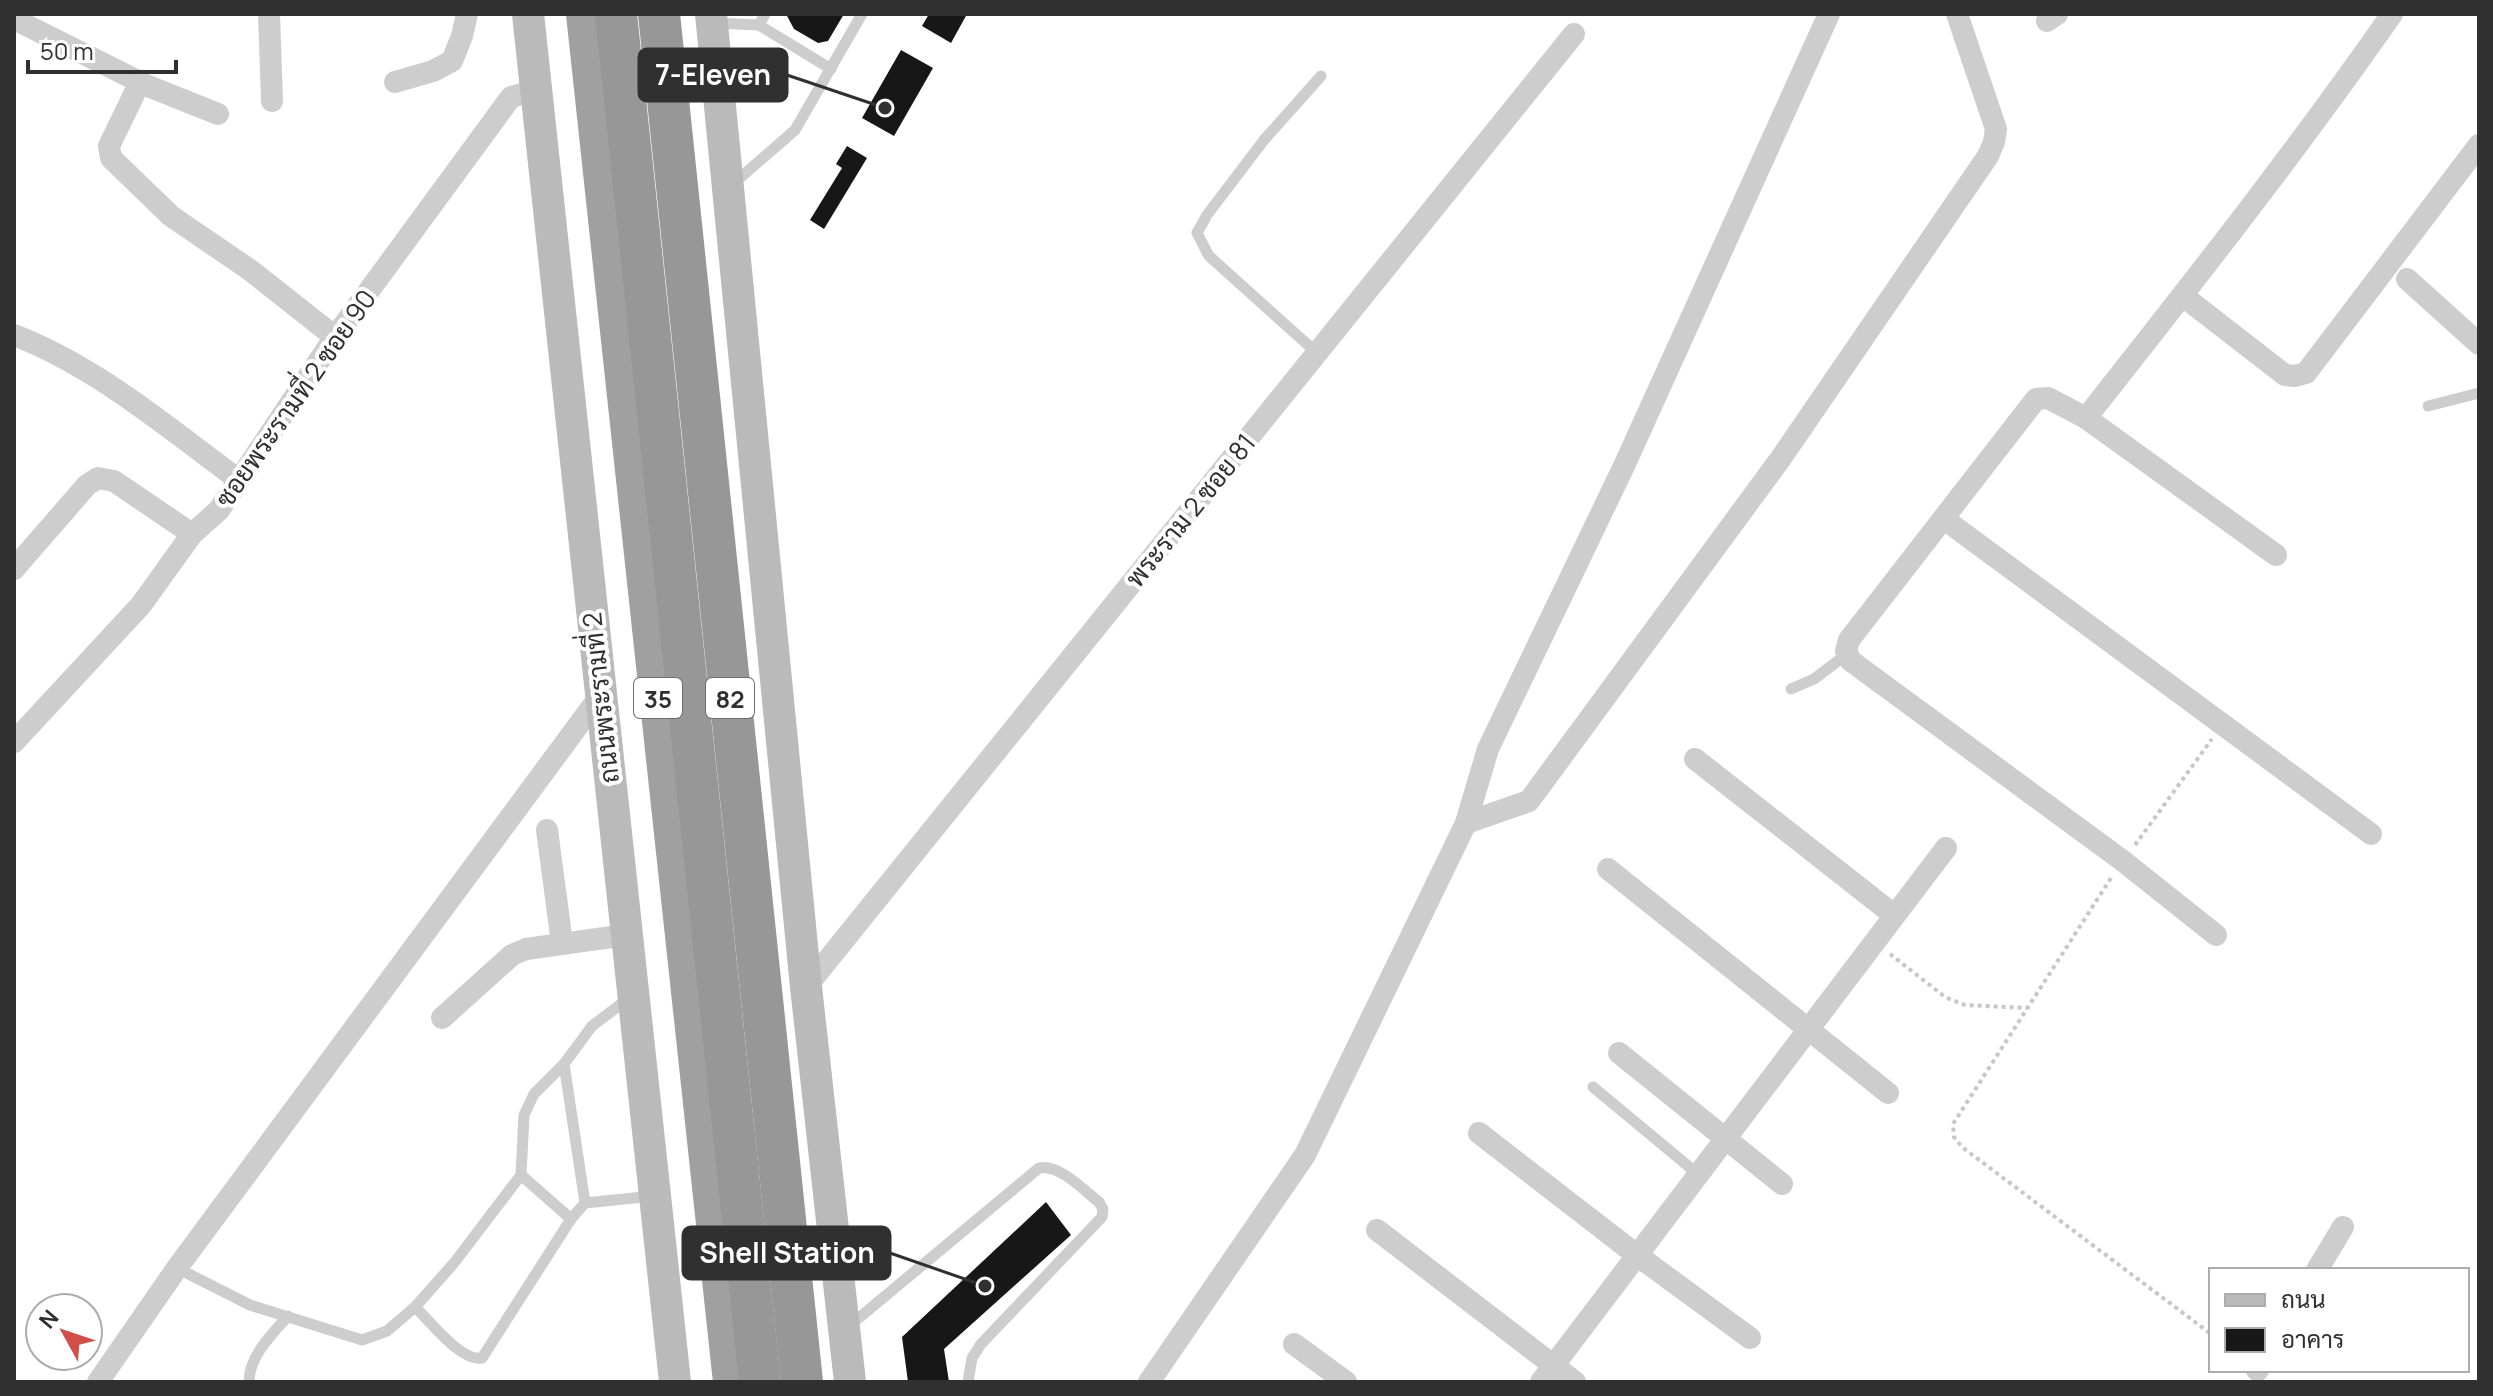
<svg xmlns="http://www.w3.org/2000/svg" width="2493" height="1396" viewBox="0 0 2493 1396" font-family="Manrope,Sarabun,sans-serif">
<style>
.building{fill:#171717}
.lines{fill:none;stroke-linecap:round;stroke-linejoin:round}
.path{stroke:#c7c7c7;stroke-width:4;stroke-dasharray:4 4;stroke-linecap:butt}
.service{stroke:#cdcdcd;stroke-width:11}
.minor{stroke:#cdcdcd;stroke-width:22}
.secondary{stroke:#bababa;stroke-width:32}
.trunk{stroke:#a0a0a0;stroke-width:38}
.motorway{stroke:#979797;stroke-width:42}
.labels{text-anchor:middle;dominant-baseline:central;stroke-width:8;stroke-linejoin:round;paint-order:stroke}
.shield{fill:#fff;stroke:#6e6e6e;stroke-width:2}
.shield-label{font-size:24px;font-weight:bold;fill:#303030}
.street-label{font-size:26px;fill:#303030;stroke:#fff}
.leader{fill:none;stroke:#303030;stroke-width:3}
.callout-dot{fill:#303030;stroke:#fff;stroke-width:3}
.callout{fill:#303030;stroke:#303030;stroke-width:3}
.callout-label{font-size:28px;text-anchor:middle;font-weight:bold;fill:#fff}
</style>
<rect width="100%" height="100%" fill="#fff"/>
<g class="building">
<polygon points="786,14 844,14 828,41 818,43 794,29"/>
<polygon points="929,14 967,14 951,43 922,26"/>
<polygon points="901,50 933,68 894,136 862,118"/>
<polygon points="847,146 867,158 824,229 810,220 842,168 836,164"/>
<polygon points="1046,1202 1071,1235 944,1349 949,1382 908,1382 902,1337"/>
</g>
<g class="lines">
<g class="path">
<polyline points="2135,845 2212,739"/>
<polyline points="2111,878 1953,1124 1954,1137 1962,1147 2211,1334"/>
<polyline points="1890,954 1945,997 1965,1005 2027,1008"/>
</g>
<g class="service">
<polyline points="716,23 759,25 765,14"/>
<polyline points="759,25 831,69"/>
<polyline points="734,183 795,130 862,14"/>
<polyline points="1317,353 1209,256 1197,233 1207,215 1264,140 1321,76"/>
<polyline points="2428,406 2479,393"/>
<polyline points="1791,689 1814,679 1847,654"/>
<path d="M629,998l-37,28 -28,38 -30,30 -10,21 -3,60 -67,88 -39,44c15,14 46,55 67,51l89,-139 14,-16 68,-7"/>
<polyline points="564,1064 585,1203"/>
<polyline points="1593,1087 1699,1175"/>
<polyline points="521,1175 571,1219"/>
<polyline points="177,1268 250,1305 362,1340 387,1331 415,1307"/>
<path d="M848,1327l191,-159c21,-4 44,22 60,34l4,7 -1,8 -121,127 -9,14 -4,24"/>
<path d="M249,1382c0,-26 23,-48 39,-66"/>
</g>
<g class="minor">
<polyline points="269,14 272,101"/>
<polyline points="14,19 148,86 218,114"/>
<polyline points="2047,21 2057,14"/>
<polyline points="140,82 109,146 111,158 171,216 250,270 335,337"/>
<polyline points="395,82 433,71 452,61 462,36 467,14"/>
<polyline points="2407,279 2479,344"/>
<polyline points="2183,296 2285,375 2295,376 2306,373 2479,145"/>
<path d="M14,335c83,32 154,93 225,145"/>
<path d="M2086,418c104,-132 209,-265 306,-404"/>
<polyline points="1944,519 2371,834"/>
<polyline points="14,569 87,485 98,478 114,481 192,534"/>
<polyline points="14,742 141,605 192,534 219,510 335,337 511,97 536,90"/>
<polyline points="1695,759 1894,915"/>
<polyline points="1466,823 1529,801 1781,458 1988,156 1994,142 1996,129 1957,14"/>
<polyline points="547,830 562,943"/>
<polyline points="1608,869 1888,1093"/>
<polyline points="2216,935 2123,861 1851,661 1846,651 1849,640 2036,399 2048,398 2086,418 2276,555"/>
<polyline points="806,987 1574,34"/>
<polyline points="442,1018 512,955 526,949 626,935"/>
<polyline points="1619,1053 1782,1184"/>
<polyline points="1479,1133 1638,1256 1750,1338"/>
<polyline points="1377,1230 1575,1382"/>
<polyline points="2317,1270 2343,1227"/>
<polyline points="1294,1344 1346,1382"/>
<polyline points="2257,1370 2258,1370"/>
<polyline points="98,1382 177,1268 600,696"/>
<polyline points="1149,1382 1305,1155 1466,823 1488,749 1624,466 1829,14"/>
<polyline points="1541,1382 1946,848"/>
</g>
<g class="secondary">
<polyline points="528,14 675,1382"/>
<polyline points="711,14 806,987 850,1382"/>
</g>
<polyline class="trunk" points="585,14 732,1382"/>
<g class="motorway">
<polyline points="616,14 760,1382"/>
<polyline points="659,14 802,1382"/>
</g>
</g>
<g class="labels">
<g class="shield">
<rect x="634" y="678" width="48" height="40" rx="6"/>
<rect x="706" y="678" width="48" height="40" rx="6"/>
</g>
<g class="shield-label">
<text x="658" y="698">35</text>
<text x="730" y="698">82</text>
</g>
<g class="street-label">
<text transform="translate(295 398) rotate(-55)">ซอยพระรามที่ 2 ซอย 90</text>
<text transform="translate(1190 510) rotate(-51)">พระราม 2 ซอย 81</text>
<text transform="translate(600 698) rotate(-96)">ถนนพระรามที่ 2</text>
</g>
</g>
<path class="leader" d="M885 108L787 75M985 1286L890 1253"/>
<g class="callout-dot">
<circle cx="885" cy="108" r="8"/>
<circle cx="985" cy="1286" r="8"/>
</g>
<g class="callout">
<rect x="639" y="49" width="148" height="52" rx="8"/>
<rect x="683" y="1227" width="207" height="52" rx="8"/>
</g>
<g class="callout-label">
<text x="713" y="85">7-Eleven</text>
<text x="787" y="1263">Shell Station</text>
</g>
<rect width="2493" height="1396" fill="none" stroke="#303030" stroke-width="32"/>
<rect x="2209" y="1268" width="260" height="104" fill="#ffffff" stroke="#acacac" stroke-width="2"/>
<rect x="2225" y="1294" width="40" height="12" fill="#bababa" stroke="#acacac" stroke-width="2"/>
<text x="2281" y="1308" font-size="24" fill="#303030">ถนน</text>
<rect x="2225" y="1328" width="40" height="24" fill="#171717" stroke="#acacac" stroke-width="2"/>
<text x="2281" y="1348" font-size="24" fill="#303030">อาคาร</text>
<g transform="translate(64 1332) rotate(310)"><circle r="38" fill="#ffffff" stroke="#acacac" stroke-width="2"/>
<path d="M0-6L14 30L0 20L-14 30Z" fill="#d24e48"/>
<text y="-12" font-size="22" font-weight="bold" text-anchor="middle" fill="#303030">N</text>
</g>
<path d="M28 60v12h148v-12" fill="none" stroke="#303030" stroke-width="4"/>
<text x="40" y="60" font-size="24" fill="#303030" stroke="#ffffff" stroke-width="6" paint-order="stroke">50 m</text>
</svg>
